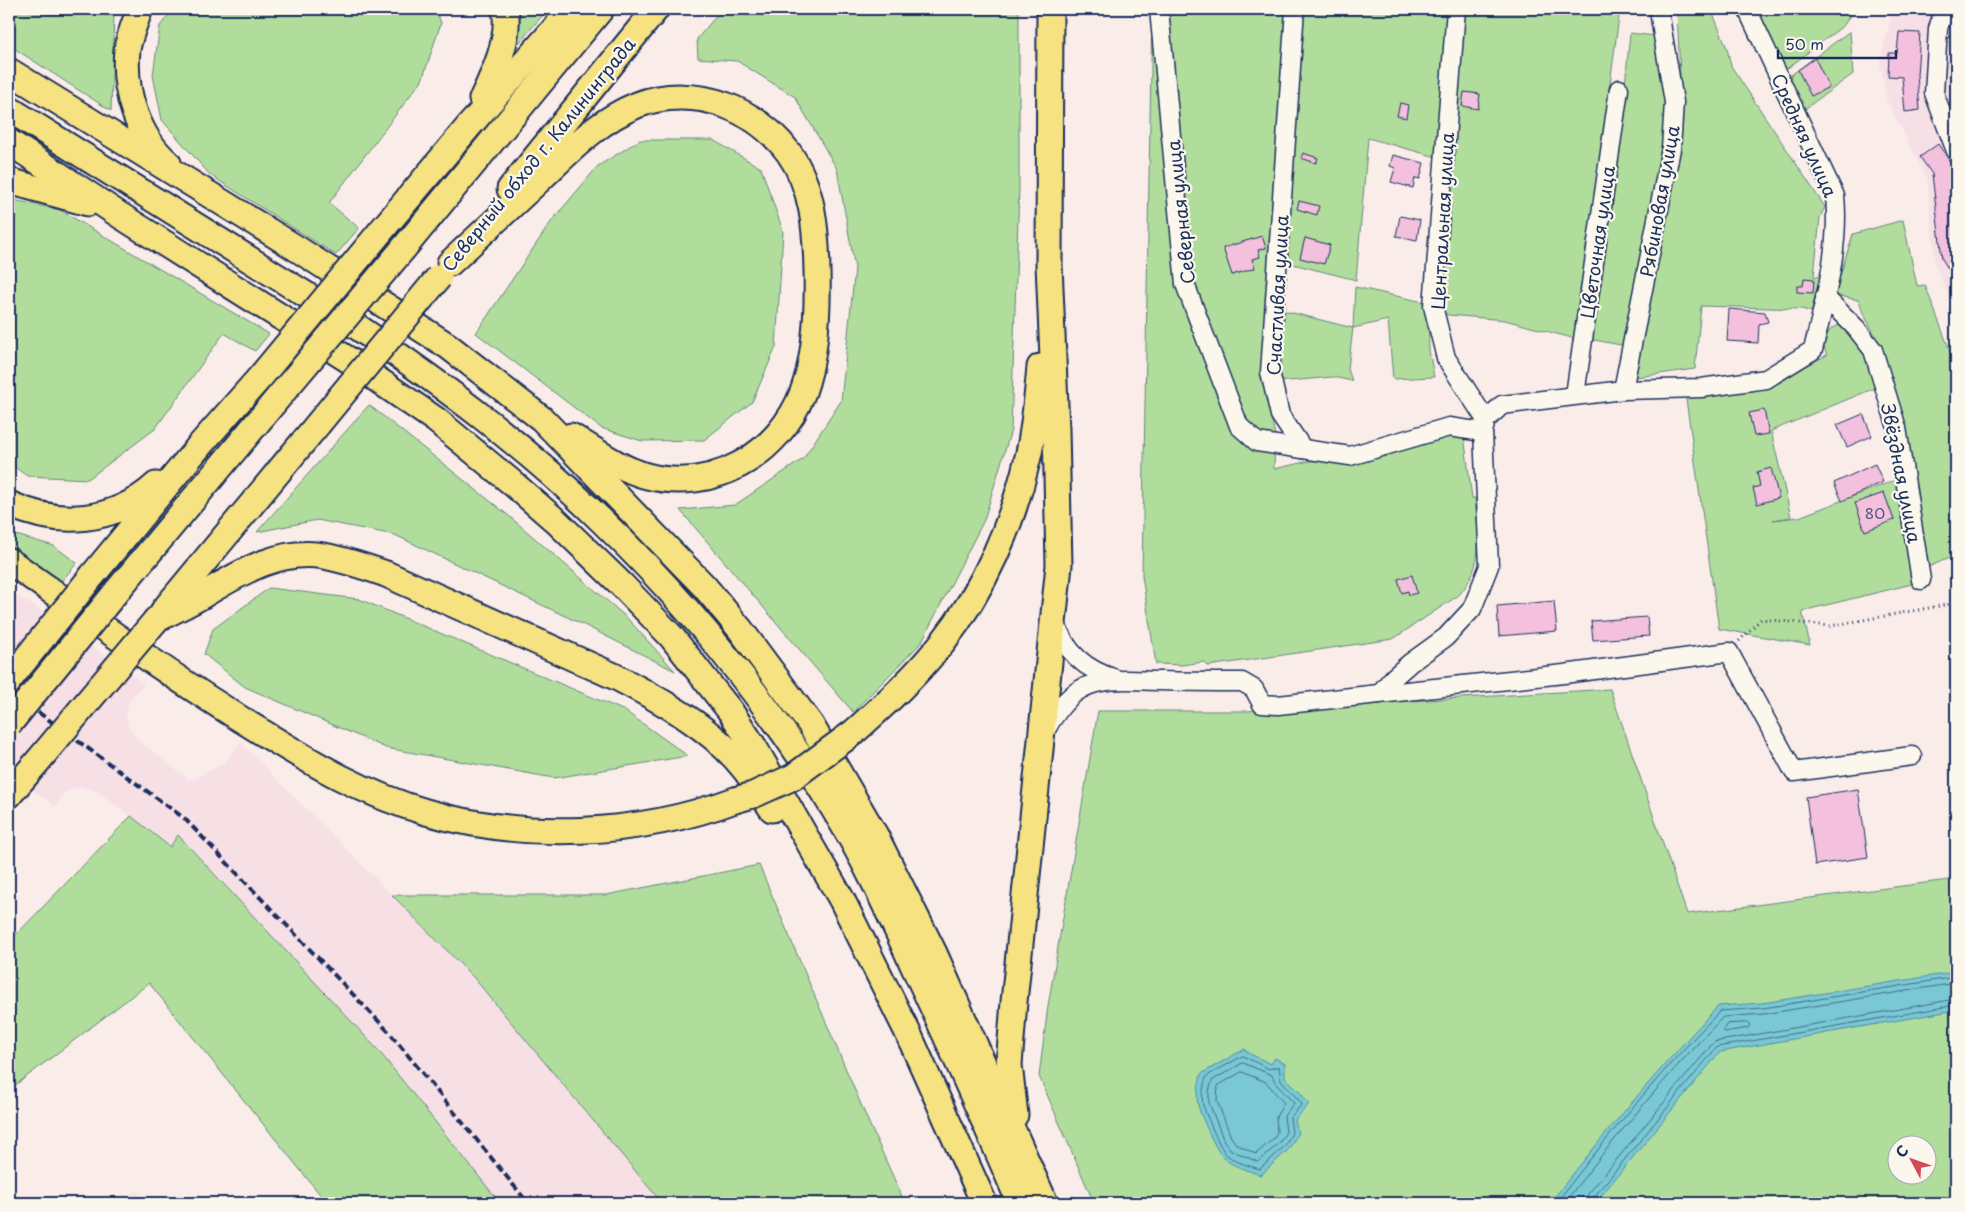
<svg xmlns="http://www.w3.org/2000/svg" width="1965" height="1212" viewBox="0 0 1965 1212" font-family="'Playpen Sans',sans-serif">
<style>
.built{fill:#f7dfe6}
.green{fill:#b0dd9c;stroke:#66867d;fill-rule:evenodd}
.water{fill:#79c8d4;stroke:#538ba5}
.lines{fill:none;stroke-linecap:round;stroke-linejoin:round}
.shore{stroke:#416c8d;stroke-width:1}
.building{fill:#f3c0de;stroke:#1b2f5e}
.minor-casing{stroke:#1b2f5e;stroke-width:21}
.highway-casing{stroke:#1b2f5e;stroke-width:29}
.path{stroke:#1b2f5e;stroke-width:3;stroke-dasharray:1 4;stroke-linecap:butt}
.minor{stroke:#fbf7ec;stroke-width:18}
.highway{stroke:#f7e281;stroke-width:25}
.rail{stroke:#1b2f5e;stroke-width:4;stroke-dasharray:8 4;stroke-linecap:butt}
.highway-bridge-casing{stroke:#1b2f5e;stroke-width:29;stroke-linecap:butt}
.highway-bridge{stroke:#f7e281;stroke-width:25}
.labels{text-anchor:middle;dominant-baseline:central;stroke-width:4.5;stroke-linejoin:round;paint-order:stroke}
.number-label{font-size:15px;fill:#51537e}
.street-label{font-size:18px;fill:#1b2f5e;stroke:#fbf7ec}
</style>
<rect width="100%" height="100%" fill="#f9ece9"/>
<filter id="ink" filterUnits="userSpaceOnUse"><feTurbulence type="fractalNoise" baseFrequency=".02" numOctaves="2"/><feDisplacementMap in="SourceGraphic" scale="10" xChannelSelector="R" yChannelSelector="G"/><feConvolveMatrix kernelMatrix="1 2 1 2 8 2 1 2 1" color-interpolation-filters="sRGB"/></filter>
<g filter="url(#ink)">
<g class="built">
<polygon points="1893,9 1956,9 1956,313 1936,267 1927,178 1887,101 1880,62"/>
<polygon points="9,591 39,609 144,684 131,698 127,707 126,717 128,726 139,741 188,779 195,779 225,762 241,743 474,978 662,1203 500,1203 378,1050 170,847 99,792 82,787 74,789 64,793 55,806 9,773"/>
<polygon points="137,1191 145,1203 119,1203"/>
</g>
<g class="green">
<polygon points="9,9 116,9 114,13 111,111 9,45"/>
<polygon points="173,9 436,9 441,23 422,80 329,203 359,228 336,255 210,175 162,120 153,75 160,26"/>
<polygon points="516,9 548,9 519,43"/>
<polygon points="722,9 1019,9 1019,187 1011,430 984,520 921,643 853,712 680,510 735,505 803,459 841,401 855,268 837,169 795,97 737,61 698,58 697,39"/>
<path d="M1152,9h299l-11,149 -72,-20 -12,142 -71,-18 -4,48 72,18 2,-41 73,16 1,47 5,27 -41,2 -5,-59 -35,8 -5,41 4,12 -19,-4 -56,5 -10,16 8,37 -1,34 35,-8 20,-1 69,-15 66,-10 8,63h3c3,37 10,67 -16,97l-66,44 -185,27 -4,-4 -22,3 -26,-1 -14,-88z"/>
<polygon points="1462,9 1620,9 1576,339 1505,320 1438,314"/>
<polygon points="1677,9 1711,9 1727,48 1731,66 1825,207 1820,217 1814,276 1820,277 1811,312 1802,309 1701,306 1695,369 1636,377 1632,369 1673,168 1678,158 1679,147 1677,119 1680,76"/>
<polygon points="1751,9 1854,9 1844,25 1780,74"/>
<polygon points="1850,31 1853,74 1799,113 1783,81"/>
<polygon points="1630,33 1664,37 1667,112 1644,243 1641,250 1626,346 1589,339 1611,169 1617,169"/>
<polygon points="640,140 713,140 761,168 783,231 776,347 752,402 704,440 642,441 601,428 476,333 551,222 598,166"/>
<polygon points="9,199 60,210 269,334 255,351 224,333 155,429 88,479 27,476 9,463"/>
<polygon points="1903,220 1917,286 1925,285 1956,367 1956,555 1926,568 1875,335 1863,313 1859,300 1834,295 1853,234"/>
<polygon points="1843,324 1865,344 1875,388 1771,431 1791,517 1773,520 1799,517 1898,479 1912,584 1802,611 1810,645 1719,629 1686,399 1687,387 1780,380 1827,355 1822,342 1832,328"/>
<polygon points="369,405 509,516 626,617 675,671 586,626 395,535 317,520 257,532"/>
<polygon points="9,533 54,546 77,563 59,584 9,548"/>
<polygon points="269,588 359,599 625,711 688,756 554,778 386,748 245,687 204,654 213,629"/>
<path d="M1610,689l77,225 269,-35v324h-862l-55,-127 9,-70 50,-295h148zM1898,1144h30v30h-30z"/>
<polygon points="131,816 170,847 178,835 378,1050 500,1203 327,1203 149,983 9,1090 9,942"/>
<polygon points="759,865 868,1121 905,1203 662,1203 474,978 392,895 606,895"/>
</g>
<g class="water">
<path d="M1956,972v38l-236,42 -125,151h-45c53,-68 109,-134 168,-197l44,-3z"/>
<path d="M1244,1049l6,5 21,10 4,-6 10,6v13l13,13 11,14 -14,16 3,13 -9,16 -28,26c-12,-4 -30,-9 -38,-18 -7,-6 -23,-43 -25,-52 -2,-10 1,-21 3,-31z"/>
</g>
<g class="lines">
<g class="shore">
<polygon points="1748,1023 1750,1025 1748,1028 1725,1032 1723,1030 1727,1024"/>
<path d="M1243,1056l26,13 10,-3 2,14 21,24 -12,14 2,15 -7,13 -25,23c-11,-3 -25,-7 -33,-14 -7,-6 -21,-41 -24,-50 -2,-9 1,-20 3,-28z"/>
<polygon points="1243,1063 1272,1075 1276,1084 1294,1103 1284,1116 1286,1132 1280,1142 1258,1162 1231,1150 1224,1141 1209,1103 1209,1091 1212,1081"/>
<polygon points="1242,1072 1266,1082 1284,1103 1276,1117 1277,1132 1274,1138 1256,1154 1236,1144 1231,1137 1217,1101 1218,1086"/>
<path d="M1556,1203c51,-66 105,-132 164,-192l43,-3 193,-31"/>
<path d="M1564,1203c50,-64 102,-128 159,-186l41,-3 192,-31"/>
<polyline points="1585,1203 1588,1194 1714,1042 1956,999"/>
<polyline points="1592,1203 1593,1198 1717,1047 1956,1005"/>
</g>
</g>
<g class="building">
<polygon points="1956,14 1956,36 1946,20"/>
<polygon points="1899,32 1920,33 1917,75 1920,110 1905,112 1902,77 1888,76 1889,53 1897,53"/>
<polygon points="1815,58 1829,87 1811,96 1798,70"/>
<polygon points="1464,92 1480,94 1478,109 1462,106"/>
<polygon points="1400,103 1408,105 1406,118 1397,116"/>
<polygon points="1938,144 1955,169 1956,183 1956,281 1942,259 1932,174 1920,157"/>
<polygon points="1303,153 1318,158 1316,163 1301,158"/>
<polygon points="1393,155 1424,163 1420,179 1415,178 1413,188 1391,182 1395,168 1390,166"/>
<polygon points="1299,201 1319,206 1317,215 1297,209"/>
<polygon points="1400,216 1420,220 1417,240 1396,236"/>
<polygon points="1262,236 1266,248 1258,250 1260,257 1252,259 1255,268 1232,275 1223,248"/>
<polygon points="1305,238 1330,245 1324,264 1300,258"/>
<polygon points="1804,278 1814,279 1813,293 1797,292 1797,286 1803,286"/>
<polygon points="1729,309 1765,312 1768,322 1759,324 1758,343 1727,341"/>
<polygon points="1764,410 1769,434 1754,436 1749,413"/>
<polygon points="1863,414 1872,436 1847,447 1837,425"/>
<polygon points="1875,464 1883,482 1842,501 1834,483"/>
<polygon points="1771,468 1779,498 1757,504 1753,488 1760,486 1757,472"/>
<polygon points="1884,493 1894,520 1865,531 1855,503"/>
<polygon points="1412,575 1417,593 1409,595 1408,591 1402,593 1398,579"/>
<polygon points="1554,601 1557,631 1499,636 1497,606"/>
<polygon points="1647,617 1649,636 1593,640 1591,621"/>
<polygon points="1858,789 1868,857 1815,865 1806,797"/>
</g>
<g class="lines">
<g class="minor-casing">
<g id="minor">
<polyline points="1159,9 1185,284 1239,426 1257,442 1303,449"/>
<polyline points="1295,9 1270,372 1280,415 1303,449 1350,456 1449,427 1483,432"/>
<polyline points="1456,9 1433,306 1446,358 1486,420"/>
<polyline points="1944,9 1938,29 1934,93 1956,151"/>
<polyline points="1825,297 1856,328 1873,350 1897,428 1921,580"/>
<polyline points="1623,390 1671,149 1674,102 1659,11"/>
<polyline points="1575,395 1619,89"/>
<path d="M1055,621c10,31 30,49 61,58"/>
<polyline points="1379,694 1564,674 1729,652 1794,772 1912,756"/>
<path d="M1044,733c8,-15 22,-36 37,-44 23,-13 55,-8 80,-8 27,1 54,1 81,1l12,7 8,15 16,1 101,-11 15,-17 16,-14 36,-26 26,-28 17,-43 -6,-134 3,-12 16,-15 121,-15 78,-2 65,-9 47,-29c12,-50 27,-103 22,-154l-88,-187"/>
</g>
</g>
<g class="highway-casing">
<g id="highway">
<path d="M140,9c-5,13 -11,27 -13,41 -4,40 10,86 41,113"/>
<polyline points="9,71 296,248 448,346 542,419 704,586 740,629 811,725 875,835 934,953 1045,1203"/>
<path d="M482,99c12,-25 29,-61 23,-90"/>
<path d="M9,109l347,217c87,59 172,122 247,196 88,85 165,180 229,284 32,51 57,106 82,161 37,78 72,157 106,236"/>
<polyline points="9,142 118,214 352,362 436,420 510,481 556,521 622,585 671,636 731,712 754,747 842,900 908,1033 984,1203"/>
<polyline points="9,181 88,203"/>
<polyline points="510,189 656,9"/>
<polyline points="381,231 469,126 572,9"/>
<polyline points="403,249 601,9"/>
<path d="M450,263c29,-27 58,-54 87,-81 31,-29 60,-61 100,-77 28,-11 61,-10 88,0 26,10 47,25 64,48 24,34 27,76 28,117 1,38 -1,86 -14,122 -24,63 -90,101 -156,84 -27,-7 -52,-26 -76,-40"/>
<path d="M9,504c50,23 105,19 147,-19"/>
<path d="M9,561c83,58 164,117 251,170 52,32 106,64 166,81 100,29 212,24 309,-12"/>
<polyline points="92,576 200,445 262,375"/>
<polyline points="116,592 282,393"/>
<polyline points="164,610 318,424"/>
<path d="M156,620c16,-9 32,-16 47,-25 37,-22 76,-47 121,-39 21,4 42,11 62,18l230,103c46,24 97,51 130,94 9,12 17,25 26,38"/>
<path d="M854,732c31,-28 62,-56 88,-89 42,-53 71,-120 86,-186 7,-29 9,-60 12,-90"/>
<polyline points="9,795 38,761"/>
<polyline points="1015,1115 1009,1065 1014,1002 1059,565 1056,429 1049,264 1050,9"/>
</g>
</g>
<polyline class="path" points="1739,641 1761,619 1830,626 1956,603"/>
<use href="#minor" class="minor"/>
<use href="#highway" class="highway"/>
<polyline class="rail" points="9,691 184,818 389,1032 528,1203"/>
<g class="highway-bridge-casing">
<g id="highway-bridge">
<polyline points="262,375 381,231"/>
<polyline points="282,393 403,249"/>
<polyline points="318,424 439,277"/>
<polyline points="9,680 92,576"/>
<polyline points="9,724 116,592"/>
<polyline points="38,761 156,620"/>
<polyline points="735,800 753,795 793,777 854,732"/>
</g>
</g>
<use href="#highway-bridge" class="highway-bridge"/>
</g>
</g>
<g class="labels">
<g class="number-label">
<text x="1875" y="512">80</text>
</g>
<g class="street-label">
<text transform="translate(1805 135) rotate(66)">Средняя улица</text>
<text transform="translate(538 154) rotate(-51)">Северный обход г. Калининграда</text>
<text transform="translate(1659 201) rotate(-80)">Рябиновая улица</text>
<text transform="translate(1180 212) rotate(-96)">Северная улица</text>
<text transform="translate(1442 221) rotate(-87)">Центральная улица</text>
<text transform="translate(1597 242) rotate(-82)">Цветочная улица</text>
<text transform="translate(1277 295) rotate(-87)">Счастливая улица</text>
<text transform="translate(1902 473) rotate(79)">Звёздная улица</text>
</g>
</g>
<rect width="1965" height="1212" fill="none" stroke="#fbf7ec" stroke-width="30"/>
<rect x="15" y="15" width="1935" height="1182" fill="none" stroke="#1b2f5e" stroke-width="2" filter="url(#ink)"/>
<g transform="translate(1912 1160) rotate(311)"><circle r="24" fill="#fbf7ec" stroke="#a1a7b3"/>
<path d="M0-4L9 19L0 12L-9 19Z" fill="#d1495b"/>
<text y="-8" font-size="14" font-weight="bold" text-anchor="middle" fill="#1b2f5e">С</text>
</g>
<path d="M1778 50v8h118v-8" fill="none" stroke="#1b2f5e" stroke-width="2.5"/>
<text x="1785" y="50" font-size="15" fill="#1b2f5e" stroke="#fbf7ec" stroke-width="4" paint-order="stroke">50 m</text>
</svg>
